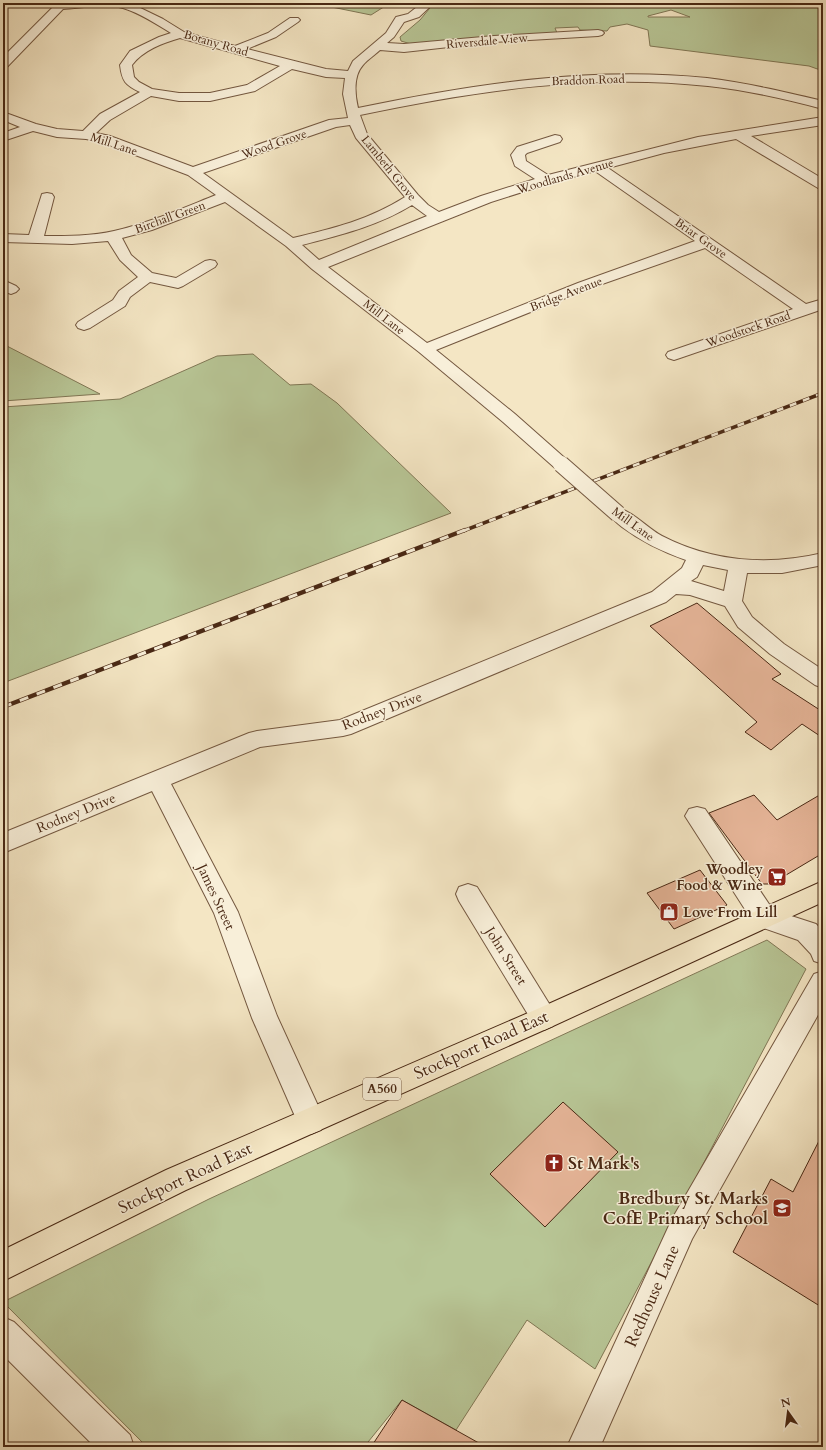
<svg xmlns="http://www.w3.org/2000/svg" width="826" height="1450" viewBox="0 0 826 1450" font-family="Cardo,serif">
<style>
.green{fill:#b8c696;stroke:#807755;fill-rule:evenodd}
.building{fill:#e5b497;stroke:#492814}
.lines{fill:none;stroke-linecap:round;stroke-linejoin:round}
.street-casing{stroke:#745840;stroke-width:2}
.primary-casing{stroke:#492814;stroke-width:2}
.street{fill:#f8efd9;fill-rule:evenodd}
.primary{fill:#f4e6c4;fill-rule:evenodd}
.rail-far1-casing{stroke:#492814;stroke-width:3.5}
.rail-casing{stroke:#492814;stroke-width:4.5}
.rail-far1{stroke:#f8efd9;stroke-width:2.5;stroke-dasharray:7;stroke-linecap:butt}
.rail{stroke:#f8efd9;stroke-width:3;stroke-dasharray:9;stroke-linecap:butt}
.street-bridge-casing{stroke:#745840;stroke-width:18;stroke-linecap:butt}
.street-bridge{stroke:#f8efd9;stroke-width:16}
.labels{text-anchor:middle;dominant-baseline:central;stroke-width:3;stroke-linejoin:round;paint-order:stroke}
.far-street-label{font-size:12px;fill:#492814;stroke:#f8efd9}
.shield{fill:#f8efd9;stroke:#7e644f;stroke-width:1}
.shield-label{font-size:13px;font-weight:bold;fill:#492814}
.street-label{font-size:14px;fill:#492814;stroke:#f8efd9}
.poi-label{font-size:14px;font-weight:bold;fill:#492814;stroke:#f8efd9;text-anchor:end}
.near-street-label{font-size:17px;fill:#492814;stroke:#f8efd9}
.near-poi-label{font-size:17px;font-weight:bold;fill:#492814;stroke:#f8efd9;text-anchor:start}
</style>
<rect width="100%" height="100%" fill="#f4e6c4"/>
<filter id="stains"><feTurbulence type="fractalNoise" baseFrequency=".005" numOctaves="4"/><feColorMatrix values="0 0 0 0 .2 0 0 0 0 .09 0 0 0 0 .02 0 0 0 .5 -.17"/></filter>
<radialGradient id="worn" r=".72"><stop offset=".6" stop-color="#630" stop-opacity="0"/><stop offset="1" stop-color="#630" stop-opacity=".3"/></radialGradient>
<g class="green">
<polygon points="312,3 390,3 371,15"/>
<path d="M434,3h232l1,2 156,-2v68l-14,-5 -159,-20 -2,-16 -21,-6 -17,3 -3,4 -27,-1 -2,-3 -23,1 2,5 -146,11 -10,-3 -1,-4 20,-17zM671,10l19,7h-42v-1z"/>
<polygon points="3,344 100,394 3,401"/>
<polygon points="253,354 290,385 311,384 337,403 451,513 3,683 3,407 120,399 217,356"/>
<polygon points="767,940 806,969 595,1369 527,1320 456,1430 402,1400 364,1447 147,1447 3,1302 209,1199"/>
</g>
<g class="building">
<polygon points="697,603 781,674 772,679 823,712 823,738 802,724 771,750 745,732 757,722 650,626"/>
<polygon points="823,793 823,853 771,884 762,884 709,813 754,795 777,820"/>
<polygon points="700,870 727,905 674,929 647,893"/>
<polygon points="563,1102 618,1152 545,1227 490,1174"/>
<polygon points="823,1133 823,1308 733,1252 771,1179 793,1192"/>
<polygon points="402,1400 486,1447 371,1447"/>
</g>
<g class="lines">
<g class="street-casing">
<g id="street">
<path d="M57,3h73l33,16 21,13 51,14 33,-13 22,-15h8l2,2 -2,2 -22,15 -29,12 79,20 22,2 5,-10 33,-28 10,-16 12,-3 14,-11h12l-15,14 -15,5 -10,15 -7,6 17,1 90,-8 104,-6 4,1 2,2 -2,2 -4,1 -104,6 -90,10 -24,-2c-5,5 -12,9 -17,15 -10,11 -8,30 -5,43 115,-24 232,-42 349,-30 40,5 78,14 116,23v8c-38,-10 -76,-19 -115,-23 -117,-13 -234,5 -348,29l7,19 51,61 10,10 11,7 42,-16 54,-17 -20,-13 -4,-11 6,-8 38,-12 5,1 2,3 -2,3 -33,11 -2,2 1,6 22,14 150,-38 125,-20v8l-72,11 72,43v10l-5,-1 -82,-49 -72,14 -56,15 198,136 17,-5v10l-143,49 -6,2 -6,-2 -2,-3 2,-3 125,-43 -88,-61 -117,41 -152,61 79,64 52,46 3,4 -3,4 -6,1 -6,-1 -52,-46 -84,-70 -107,-83 -26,-23 -61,-44 -73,28 -30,8 9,17 21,18 24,5 29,-17 5,-1 5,1 2,3 -2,3 -32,19 -5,2 -28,-6 -20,15 -5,9 -35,22 -6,2 -6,-2 -2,-3 2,-3 35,-22 6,-9 19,-14 -18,-17 -12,-19 -36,3 -69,-2v-8l26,1 13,-41 5,-1 5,1 2,3 -10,39c23,0 48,0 70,-5 35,-8 69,-23 102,-36l-28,-20 -87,-33 -15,-3 -29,-2 -24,-6 -30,10v-8l17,-6 -17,-7v-8l33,12 21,5 26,2 17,-17 40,-22c-15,-7 -18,-11 -20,-27l10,-14 29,-14 12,-4c-15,-9 -31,-20 -48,-25 -18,-5 -41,0 -60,1l-56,58 -4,1v-11zM180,38l100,28 -33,19 -37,8h-31l-27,-4 -13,-7 -5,-5 -2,-12c11,-15 31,-22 48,-27zM292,69l34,8 19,1 -2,16 5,24 -19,2 -136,47 -83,-31 -14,-3 14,-13 41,-24 28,5h31l45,-10zM350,125l6,13 49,59c-37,23 -70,31 -112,41l-90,-65 133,-46zM595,171l100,70 -117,42 -151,60 -99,-76 163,-65 60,-19zM412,205l15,11 -108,44 -17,-15c38,-10 76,-19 110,-40z"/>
<polygon points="3,280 16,286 19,289 16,292 11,294 3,291"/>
<path d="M618,508c16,4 29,20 44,28 50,26 107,30 161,17v12l-41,8h-35l-5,28 10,16 32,27 39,26v18l-8,-3 -45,-31 -32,-27 -13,-21 -35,-11 -14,-1 -10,8 -315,132 -8,2 -83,11 -89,37 67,128 39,104 48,105 -4,9 -10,4 -10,-4 -49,-112 -38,-105 -62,-122 -149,62v-20l246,-100 8,-2 83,-11 312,-128 30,-24 4,-8c-23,-8 -44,-18 -64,-33 -5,-4 -10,-8 -13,-13l2,-4zM703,565l25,5 -4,21 -33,-10 6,-4z"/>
<polygon points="697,807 705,809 773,910 816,924 823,932 823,964 814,961 811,954 798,940 755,925 685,816 689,809"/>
<polygon points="468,884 477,887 553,1010 557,1018 553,1026 544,1030 535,1026 459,901 456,894 459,887"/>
<polygon points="823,971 823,1006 692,1239 600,1447 567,1447 672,1219 814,974"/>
<polygon points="3,1317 14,1322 130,1435 134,1447 95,1447 3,1355"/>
</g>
</g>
<g class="primary-casing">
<polygon id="primary" points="823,881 823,902 553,1026 186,1190 3,1281 3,1250 166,1170 535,1010"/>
</g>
<use href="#street" class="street"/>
<use href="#primary" class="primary"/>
<g class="rail-far1-casing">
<polyline id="rail-far1" points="463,531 823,393"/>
</g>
<g class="rail-casing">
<polyline id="rail" points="3,707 465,530"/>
</g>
<use href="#rail-far1" class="rail-far1"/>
<use href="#rail" class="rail"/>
<g class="street-bridge-casing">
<polyline id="street-bridge" points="561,464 618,514"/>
</g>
<use href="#street-bridge" class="street-bridge"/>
</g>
<defs>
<g id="supermarket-square" transform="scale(1)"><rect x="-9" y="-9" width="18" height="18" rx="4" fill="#8f2418" stroke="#f8efd9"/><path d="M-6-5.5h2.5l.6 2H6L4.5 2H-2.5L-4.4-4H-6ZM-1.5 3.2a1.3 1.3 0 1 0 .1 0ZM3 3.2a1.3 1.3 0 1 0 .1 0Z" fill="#fff"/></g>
<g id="shop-square" transform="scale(1)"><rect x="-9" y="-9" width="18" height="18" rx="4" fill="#8f2418" stroke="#f8efd9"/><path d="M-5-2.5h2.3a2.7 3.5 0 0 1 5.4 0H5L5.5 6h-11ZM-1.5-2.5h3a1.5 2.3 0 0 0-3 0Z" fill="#fff"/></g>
<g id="church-square" transform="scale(1)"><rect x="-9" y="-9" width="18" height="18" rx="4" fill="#8f2418" stroke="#f8efd9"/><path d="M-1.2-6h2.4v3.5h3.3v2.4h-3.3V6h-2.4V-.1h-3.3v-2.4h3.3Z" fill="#fff"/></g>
<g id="school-square" transform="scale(1)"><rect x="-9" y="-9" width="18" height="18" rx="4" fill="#8f2418" stroke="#f8efd9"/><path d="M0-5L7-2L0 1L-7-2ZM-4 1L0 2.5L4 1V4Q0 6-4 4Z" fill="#fff"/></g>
</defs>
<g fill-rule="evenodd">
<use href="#supermarket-square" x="777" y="877"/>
<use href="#shop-square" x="669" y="912"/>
<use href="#church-square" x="554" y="1163"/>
<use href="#school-square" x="782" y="1208"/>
</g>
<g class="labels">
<g class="far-street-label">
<text transform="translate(487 41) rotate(-5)">Riversdale View</text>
<text transform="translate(216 43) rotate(16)">Botany Road</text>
<text transform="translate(588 80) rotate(-2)">Braddon Road</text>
<text transform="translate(114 144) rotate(18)">Mill Lane</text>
<text transform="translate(274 144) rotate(-19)">Wood Grove</text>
<text transform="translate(389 168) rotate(51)">Lambeth Grove</text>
<text transform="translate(565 176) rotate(-16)">Woodlands Avenue</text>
<text transform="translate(170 217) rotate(-20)">Birchall Green</text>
<text transform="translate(701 238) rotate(35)">Briar Grove</text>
<text transform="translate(566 294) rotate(-21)">Bridge Avenue</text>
<text transform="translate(384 317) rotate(38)">Mill Lane</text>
<text transform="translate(748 329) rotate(-19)">Woodstock Road</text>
<text transform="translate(633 524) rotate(36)">Mill Lane</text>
</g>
<rect class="shield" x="363" y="1078" width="38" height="22" rx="3"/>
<g class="shield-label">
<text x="382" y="1089">A560</text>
</g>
<g class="street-label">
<text transform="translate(382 711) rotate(-21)">Rodney Drive</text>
<text transform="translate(76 813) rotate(-22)">Rodney Drive</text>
<text transform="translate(216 897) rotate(65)">James Street</text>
<text transform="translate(506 956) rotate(58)">John Street</text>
</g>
<g class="poi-label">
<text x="763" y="869">Woodley<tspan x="763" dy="16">Food &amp; Wine</tspan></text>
<text x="683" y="912" text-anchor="start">Love From Lill</text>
</g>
<g class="near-street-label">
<text transform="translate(481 1045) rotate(-24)">Stockport Road East</text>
<text transform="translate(185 1178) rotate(-25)">Stockport Road East</text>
<text transform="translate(652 1296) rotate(-66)">Redhouse Lane</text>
</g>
<g class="near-poi-label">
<text x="568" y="1163">St Mark's</text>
<text x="768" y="1198" text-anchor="end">Bredbury St. Marks<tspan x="768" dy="20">CofE Primary School</tspan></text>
</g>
</g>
<rect width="826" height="1450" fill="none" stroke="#f4e6c4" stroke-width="16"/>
<rect x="4" y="4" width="818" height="1442" fill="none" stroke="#492814" stroke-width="2"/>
<rect x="8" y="8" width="810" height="1434" fill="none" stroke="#492814"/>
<g transform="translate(788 1412) rotate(346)" stroke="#f8efd9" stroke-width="3" paint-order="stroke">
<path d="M0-3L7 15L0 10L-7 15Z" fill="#492814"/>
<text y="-6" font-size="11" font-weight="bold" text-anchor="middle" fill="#492814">N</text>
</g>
<rect width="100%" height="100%" filter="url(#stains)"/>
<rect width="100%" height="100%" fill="url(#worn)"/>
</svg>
